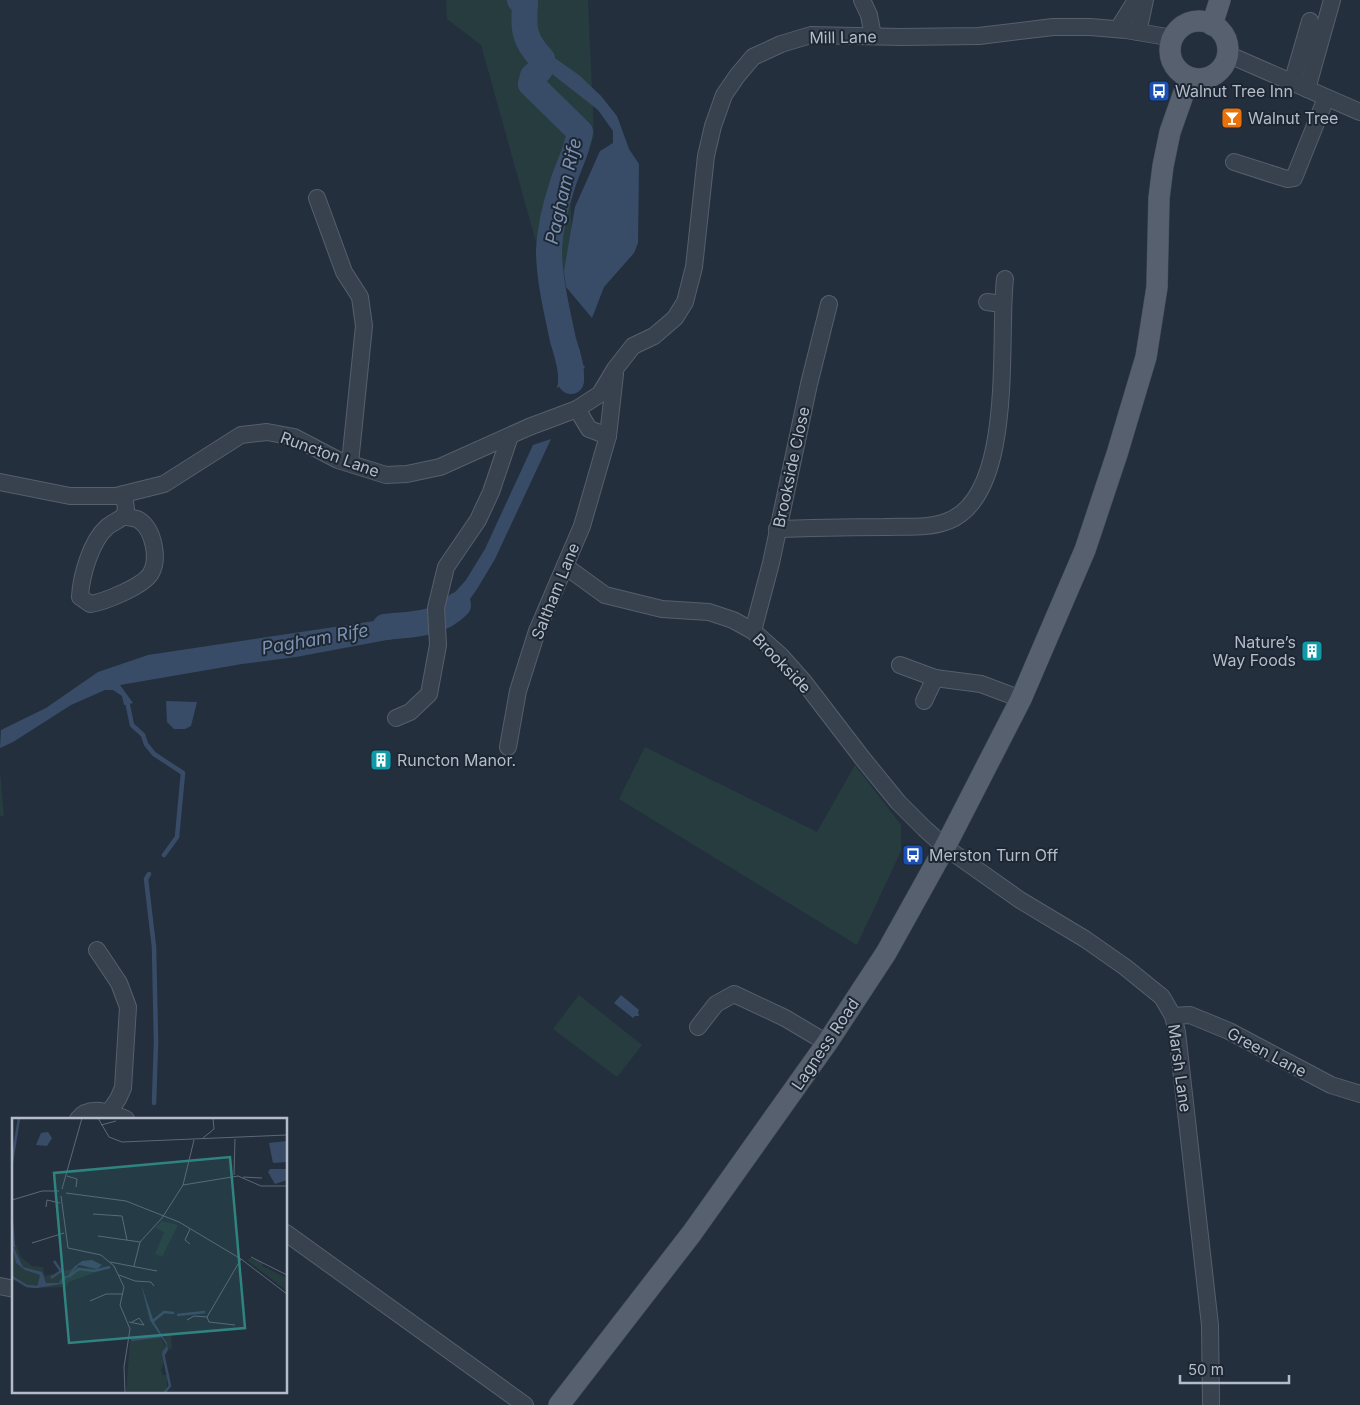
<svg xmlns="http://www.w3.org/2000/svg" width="1360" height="1405" viewBox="0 0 1360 1405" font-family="Inter,sans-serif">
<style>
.green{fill:#263c3f}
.water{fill:#394c67}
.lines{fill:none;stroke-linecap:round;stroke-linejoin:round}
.stream{stroke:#394c67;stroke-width:4.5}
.river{stroke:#394c67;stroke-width:26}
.minor-casing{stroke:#565f6c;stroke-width:18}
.major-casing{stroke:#414a57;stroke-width:22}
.minor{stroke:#38414e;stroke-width:16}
.major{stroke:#56606e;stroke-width:21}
.labels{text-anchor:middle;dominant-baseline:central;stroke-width:4;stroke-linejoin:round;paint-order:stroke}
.street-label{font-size:16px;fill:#b4bcc9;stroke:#1d2633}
.poi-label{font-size:16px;fill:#b4bcc9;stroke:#1d2633;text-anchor:start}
.water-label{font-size:18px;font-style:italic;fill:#7c92b1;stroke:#1d2633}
.inset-river{fill:none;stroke:#394c67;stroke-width:2.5}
.inset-road{fill:none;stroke:#5e6776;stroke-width:1}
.view{fill:#308480;fill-opacity:0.15;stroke:#308480;stroke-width:2.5}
.inset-edge{fill:none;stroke:#b4bcc9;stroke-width:2.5}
</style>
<rect width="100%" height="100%" fill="#242f3e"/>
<g class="green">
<polygon points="446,0 588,0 594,136 570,192 574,275 548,285 481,45 447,19"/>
<polygon points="645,747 817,832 855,765 901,825 901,851 857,945 619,799"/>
<polygon points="0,771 4,816 0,816"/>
<polygon points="579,995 642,1045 617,1077 553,1029"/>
</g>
<g class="water">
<polygon points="507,0 538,0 533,24 533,38 542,49 579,75 601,96 617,116 629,149 639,164 638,243 634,253 604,287 592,318 566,287 564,271 575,207 600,151 613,143 613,131 598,110 519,48 516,34 518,7 512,2"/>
<polygon points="570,343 575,343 580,350 578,359 585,367 571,381 557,388 563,355 560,346"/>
<polygon points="551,439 495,559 477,589 461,612 442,625 446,602 466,580 485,549 533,445"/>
<polygon points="421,614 419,634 296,657 242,664 120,685 133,703 124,705 122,696 113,690 105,690 71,705 13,742 0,748 1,730 46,708 98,672 148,655"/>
<polygon points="166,701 197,702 191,726 185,729 174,729 167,722"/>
<polygon points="621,995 639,1010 638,1012 639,1016 635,1016 633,1018 614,1003"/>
</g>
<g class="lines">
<g class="stream">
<polyline points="127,701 132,725 143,735 146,744 154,754 183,773 177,837 164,855"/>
<polyline points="149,874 146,879 154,947 156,1042 154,1103"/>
</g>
<g class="river">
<path d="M520,0l5,4c-2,25 -1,36 17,55l-2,11 -7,6 -2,8 49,48c-3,20 -13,36 -18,54 -7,21 -12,42 -13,64 0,29 8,61 14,90 4,14 9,26 8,41"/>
<path d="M385,627c26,-3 54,-2 73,-22"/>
</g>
<g class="minor-casing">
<g id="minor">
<polyline points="862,0 869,15 873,36"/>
<polyline points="1118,29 1136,0"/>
<polyline points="1138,32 1145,0"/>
<polyline points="1227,54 1360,112"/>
<polyline points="1292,83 1310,21"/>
<polyline points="1307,89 1332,0"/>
<polyline points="1234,162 1287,179 1294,178 1326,98"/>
<polyline points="317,198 344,272 360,297 364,326 350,463"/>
<polyline points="987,302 1002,304"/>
<polyline points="577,409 589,429 608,436"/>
<polyline points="0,482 70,496 116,496 164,484 241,435 267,432 294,437 338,460 386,475 407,474 440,467 529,427 577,409 600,394 615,369 633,346 654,336 675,318 685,302 694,267 706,156 713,126 724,95 737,76 753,57 781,44 811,35 901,37 979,36 1053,27 1090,27 1126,30 1173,38"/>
<path d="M124,494l2,15 -2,7c-5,4 -12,7 -17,11 -16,14 -26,49 -27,70l10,7c14,-2 54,-18 61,-31 8,-14 3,-43 -12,-53 -3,-2 -10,-2 -15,-4"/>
<path d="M777,529c36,-1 71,-2 107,-2 20,-1 45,2 64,-6 68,-26 50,-183 57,-242"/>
<polyline points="565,566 605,595 662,609 709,612 733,620 753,631 781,656 804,682 863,759 898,802 925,829 945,847 1020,900 1085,939 1125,967 1162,997 1173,1016 1177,1032 1210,1325 1211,1405"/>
<polyline points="753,631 771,563 809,384 829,304"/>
<polyline points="900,665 935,678 981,684 1021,699"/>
<polyline points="924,701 935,678"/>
<polyline points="396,718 410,712 429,694 438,645 436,608 446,567 478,520 491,492 510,436"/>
<polyline points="508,747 518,691 537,631 582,526 608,436 615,374"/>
<polyline points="97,950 119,983 128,1007 123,1088 118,1099 109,1112"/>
<polyline points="1173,1016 1190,1015 1229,1031 1331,1085 1360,1094"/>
<polyline points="698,1027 716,1004 734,994 785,1018 827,1043"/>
<path d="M78,1119c12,-15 33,-6 48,0"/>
<polyline points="286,1233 525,1405"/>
<polyline points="0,1286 14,1289"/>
</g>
</g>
<g class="major-casing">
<g id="major">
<circle cx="1199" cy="50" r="29"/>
<polyline points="1212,25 1220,0"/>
<polyline points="559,1405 692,1233 827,1043 886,953 945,847 1021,699 1085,550 1117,454 1146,357 1157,287 1159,198 1163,166 1170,132 1189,78"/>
</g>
</g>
<use href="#minor" class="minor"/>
<use href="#major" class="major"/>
</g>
<defs>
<g id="bus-square" transform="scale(1.125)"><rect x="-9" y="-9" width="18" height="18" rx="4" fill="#1a4fb4" stroke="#1d2633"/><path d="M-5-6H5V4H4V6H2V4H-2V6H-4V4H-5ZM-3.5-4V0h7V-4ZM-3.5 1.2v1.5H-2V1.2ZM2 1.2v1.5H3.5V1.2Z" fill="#fff"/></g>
<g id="bar-square" transform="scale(1.125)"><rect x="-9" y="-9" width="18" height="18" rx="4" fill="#e8710a" stroke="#1d2633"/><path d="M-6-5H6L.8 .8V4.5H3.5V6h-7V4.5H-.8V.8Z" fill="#fff"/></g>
<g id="building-square" transform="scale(1.125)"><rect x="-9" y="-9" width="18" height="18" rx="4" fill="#0f9aa8" stroke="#1d2633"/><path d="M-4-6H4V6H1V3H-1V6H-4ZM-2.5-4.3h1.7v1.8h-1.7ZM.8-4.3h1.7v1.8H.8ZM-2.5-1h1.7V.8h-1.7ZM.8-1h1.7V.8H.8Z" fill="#fff"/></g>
</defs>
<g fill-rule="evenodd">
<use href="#bus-square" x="1159" y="91"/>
<use href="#bar-square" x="1232" y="118"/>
<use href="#building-square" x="1312" y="651"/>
<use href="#building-square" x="381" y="760"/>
<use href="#bus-square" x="913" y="855"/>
</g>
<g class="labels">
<g class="street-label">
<text transform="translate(843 37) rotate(-1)">Mill Lane</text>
<text transform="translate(330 454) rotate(20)">Runcton Lane</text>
<text transform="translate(791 467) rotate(-78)">Brookside Close</text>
<text transform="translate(555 591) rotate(-68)">Saltham Lane</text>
<text transform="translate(782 663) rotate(46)">Brookside</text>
<text transform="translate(825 1044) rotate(-56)">Lagness Road</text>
<text transform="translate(1267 1052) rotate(28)">Green Lane</text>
<text transform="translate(1180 1068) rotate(82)">Marsh Lane</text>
</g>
<g class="poi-label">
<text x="1175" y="91">Walnut Tree Inn</text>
<text x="1248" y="118">Walnut Tree</text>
<text x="1296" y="642" text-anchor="end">Nature’s<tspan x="1296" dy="18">Way Foods</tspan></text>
<text x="397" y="760">Runcton Manor.</text>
<text x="929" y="855">Merston Turn Off</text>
</g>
<g class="water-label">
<text transform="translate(563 191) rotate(-77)">Pagham Rife</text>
<text transform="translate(315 639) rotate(-10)">Pagham Rife</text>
</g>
</g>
<g transform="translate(12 1118)">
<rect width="275" height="275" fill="#242f3e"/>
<path d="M150,103l16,4 -16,32 -7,-3 9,-22 -9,-4zM0,127h4l5,12 11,9 11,1 2,9 34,-9 18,1 2,3 -30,11 -3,5 -34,1 -20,-9zM237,140l14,4 -1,4 25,12v13l-39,-30zM159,216l1,14 -10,6 3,4 -4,13 2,4h4v15l-5,3h-36l4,-52 30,-5 5,10v-11z" fill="#263c3f"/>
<path d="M36,14l4,6 -5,8 -11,-1 5,-12zM275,23v21l-14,1 -4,-20zM258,51h16l1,11 -12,4 -7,-12zM0,126l11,23 19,5 4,11h13l4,-7h5l6,-9 8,-6 10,-1 10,5 -5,4 -18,-4 -18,19 -24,4 3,-13 -15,-5 -9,-7zM129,166l13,38 13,21 1,7 -3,5 -3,-3 5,-6 -17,-26z" fill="#394c67"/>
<path class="inset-river" d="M0,44l7,-44M0,103l2,26M0,159l15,9 11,1M56,159l11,-8 15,2 16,-4M39,160l10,-7 -7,-10M165,197l28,-3M141,203l11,-9 10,1M119,222l31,-4M151,235l7,33 -6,7"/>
<path class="inset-road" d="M86,0l11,19 13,5 165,-7M89,7l15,-4M191,20l11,-9 -1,-11M222,57l1,-36M55,58l10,3 -1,8M231,59l19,1M171,67l11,-45M50,71l20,-71M54,75l60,8 53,21 62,37 46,35M49,78l7,52 33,7 13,11 10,21 -4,18 10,24 -6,38 1,26M0,82l30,-9h17M34,89l1,-7 13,3M81,96l29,2 5,24M178,111l-5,11 5,4M86,118l42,6M20,125l32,-10M239,139l36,18M98,144l47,9M122,148l6,-24 22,-24 21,-33 55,-9 23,10h26M107,157l16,6 16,1 3,4M78,183l16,-7h17M175,202l7,-4 13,1M117,204l15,3 -5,-7 -7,4M223,207l-26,-3 -2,-5 34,-58"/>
<path class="view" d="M218,39l15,171 -176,15 -15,-170z"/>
<rect width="275" height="275" class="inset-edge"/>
</g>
<path d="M1180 1375v8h109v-8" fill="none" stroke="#b4bcc9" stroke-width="2.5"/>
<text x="1188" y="1375" font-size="15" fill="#b4bcc9" stroke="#1d2633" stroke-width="4" paint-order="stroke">50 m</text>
</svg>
